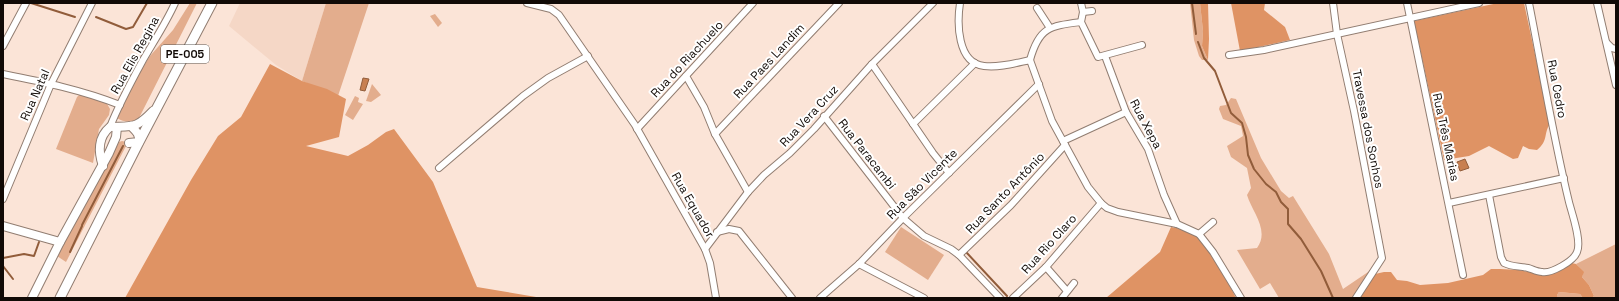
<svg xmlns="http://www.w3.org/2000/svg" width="1619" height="301" viewBox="0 0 1619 301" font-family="'Space Grotesk',sans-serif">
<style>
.built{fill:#f5d7c6}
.green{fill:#e3ad8d}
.forest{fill:#df9364}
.water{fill:#c87f50;stroke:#915c3a}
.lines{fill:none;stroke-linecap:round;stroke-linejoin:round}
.stream{stroke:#915c3a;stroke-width:2}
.street-casing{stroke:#917d71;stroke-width:8}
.secondary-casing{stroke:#917d71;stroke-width:10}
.primary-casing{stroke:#917d71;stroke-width:11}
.street{stroke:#fff;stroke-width:6}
.secondary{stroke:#fff;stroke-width:8}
.primary{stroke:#fff;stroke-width:9}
.labels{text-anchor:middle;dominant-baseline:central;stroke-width:4;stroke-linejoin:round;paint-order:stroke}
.shield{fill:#fff;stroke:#585451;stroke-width:1}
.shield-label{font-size:11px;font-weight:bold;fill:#110a06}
.street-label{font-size:12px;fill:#110a06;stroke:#fff}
</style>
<rect width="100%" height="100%" fill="#fbe4d7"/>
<polygon class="built" points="240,3 326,3 302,81 276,65 229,26"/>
<g class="green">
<path d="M190,3h7l-59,117c-6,3 -16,2 -21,-2v-5l17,-32 16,-25 23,-26z"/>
<polygon points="326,3 369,3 338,96 302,81"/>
<polygon points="1190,3 1200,3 1203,31 1202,46 1208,60 1202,60 1199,56 1194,40"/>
<polygon points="435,14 442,23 438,27 430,16"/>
<polygon points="372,84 381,95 371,102 366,101"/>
<polygon points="80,94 106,102 110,109 109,115 99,129 93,163 56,149 77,97"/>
<polygon points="355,96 359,98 358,102 363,104 353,120 345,115"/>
<path d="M1231,98l5,1 25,59 20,33 8,7 4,-2 36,58 14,35 28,-19 -19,28h-73l-9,-15 -10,6 -23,-39 20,-2c13,-18 -5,-36 -10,-53l4,-7 -4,-20 -16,-11 -4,-11 16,-10 -2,-10 -18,-7 -4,-10 1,-3 6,-1z"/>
<polygon points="122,141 126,142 126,146 66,262 57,256 119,142"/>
<polygon points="901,227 944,255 928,280 885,252"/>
<polygon points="1616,244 1616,298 1592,298 1594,296 1589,285 1582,277 1583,272 1576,264"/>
<polygon points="1559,292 1580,294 1583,298 1557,298 1557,295"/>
</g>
<g class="forest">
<polygon points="1200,3 1208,3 1209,39 1208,60 1202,46 1203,31"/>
<polygon points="1231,3 1265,3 1264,10 1285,27 1290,40 1240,51"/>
<path d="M1498,3h26l26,121c-7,10 -1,16 -13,26l-8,-1 -6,-3 -5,12 -5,1 -24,-13 -20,10 -25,4 -30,-139z"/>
<polygon points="270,64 302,81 327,89 346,99 339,137 306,146 348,156 368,145 386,132 394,129 433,182 477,287 542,298 125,298 191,180 218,136 241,117"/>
<path d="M1171,227c10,2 21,4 29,11 10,8 30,47 36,60h-130l54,-46z"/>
<polygon points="1572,263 1576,264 1584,272 1582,277 1589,285 1594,296 1592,298 1583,298 1580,294 1559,292 1557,295 1557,298 1359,298 1375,274 1384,272 1391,272 1397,280 1407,281 1420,285 1448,283 1483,275 1491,269 1500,269 1519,270 1543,275"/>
</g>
<g class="water">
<polygon points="363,78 369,79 365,91 360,90"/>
<polygon points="1465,159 1469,168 1460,171 1457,162"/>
</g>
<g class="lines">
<g class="stream">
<polyline points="31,3 75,17"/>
<polyline points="1192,3 1196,34"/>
<polyline points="96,17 126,29 133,27 147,3"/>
<polyline points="1198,42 1204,58 1215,71 1231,113 1242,123 1246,137 1248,155 1254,169 1266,184 1276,192 1281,202 1288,209 1288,224 1301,239 1321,271 1333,298"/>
<polyline points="82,225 123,146"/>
<polyline points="70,252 82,226"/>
<polyline points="966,252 1007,296"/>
<polyline points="3,258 24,254 34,256 39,242"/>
<polyline points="3,266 13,279"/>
</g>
<g class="street-casing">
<g id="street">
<polyline points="527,3 551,9 559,15 635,125 705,249 710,263 716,298"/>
<path d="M960,3c-3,20 -3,60 24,63 15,2 32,-3 46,-6l22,61 36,66 13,16 6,5 11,4 59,12 22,10 14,18 28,46"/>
<polyline points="1081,3 1083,12 1081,22 1098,57 1142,45"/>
<polyline points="1333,3 1337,34 1354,111 1382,258 1356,298"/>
<polyline points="1407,3 1463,275"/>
<polyline points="1597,3 1616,85"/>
<polyline points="1037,8 1050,28"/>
<polyline points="1083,12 1092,11"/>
<polyline points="1607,43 1612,48 1616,49"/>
<polyline points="3,46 26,3"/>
<polyline points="1229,55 1264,50 1479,3"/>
<polyline points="1105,56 1126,112 1148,149 1164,195 1177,224"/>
<path d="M1030,60c9,-33 20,-34 51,-38"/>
<polyline points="872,64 933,153 949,173"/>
<path d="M3,74c40,8 79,16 117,31"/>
<polyline points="686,76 704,107 715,134 748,192"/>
<polyline points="824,116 903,218 924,236 951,249 959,255 1000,298"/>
<polyline points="913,124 975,63"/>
<path d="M110,127c9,-23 21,-45 33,-67 11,-19 23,-37 32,-57"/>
<polyline points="637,129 753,3"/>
<polyline points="715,134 839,3"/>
<polyline points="1063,141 1126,112"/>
<polyline points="439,168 523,96 548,78 588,56"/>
<path d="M1489,195l12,62 3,6c8,4 15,3 24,5 4,1 9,4 14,4 9,2 32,-11 35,-20 5,-11 -5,-38 -8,-50 -16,-66 -27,-133 -40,-199"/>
<polyline points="3,199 51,84 92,3"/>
<polyline points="1449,203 1564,178"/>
<polyline points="717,232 729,229 739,231 792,298"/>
<polyline points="1199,234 1213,222"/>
<polyline points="705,249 748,192 764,175 790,153 814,129 872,64 933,3"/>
<polyline points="959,255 1011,205 1065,145"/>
<polyline points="859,264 924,298"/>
<polyline points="1046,267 1067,291"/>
<polyline points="820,298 859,264 903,218 1039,84"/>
<polyline points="1013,298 1046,267 1101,203"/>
<polyline points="1062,298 1074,283"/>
</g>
</g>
<g class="secondary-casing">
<g id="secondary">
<path d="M129,143l10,-1c1,-8 -3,-11 -8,-16"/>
<path d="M103,166c-5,-14 -5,-29 7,-39 23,-1 26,2 43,-16"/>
<polyline points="3,226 60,242"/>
<polyline points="32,298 60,242 109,153 116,137 117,127"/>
</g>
</g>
<g class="primary-casing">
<polyline id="primary" points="60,298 139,142 212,3"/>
</g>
<use href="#street" class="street"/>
<use href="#secondary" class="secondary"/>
<use href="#primary" class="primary"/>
</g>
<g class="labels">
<rect class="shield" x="161" y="45" width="48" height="18" rx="3"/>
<g class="shield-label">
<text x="185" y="54">PE-005</text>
</g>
<g class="street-label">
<text transform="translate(135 55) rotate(-61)">Rua Elis Regina</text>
<text transform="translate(687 59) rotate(-47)">Rua do Riachuelo</text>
<text transform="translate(769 61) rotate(-47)">Rua Paes Landim</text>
<text transform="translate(1557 89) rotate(79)">Rua Cedro</text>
<text transform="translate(35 95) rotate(-66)">Rua Natal</text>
<text transform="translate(809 116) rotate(-47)">Rua Vera Cruz</text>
<text transform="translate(1146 124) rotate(62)">Rua Xepa</text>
<text transform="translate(1368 129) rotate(79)">Travessa dos Sonhos</text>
<text transform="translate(1446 137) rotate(78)">Rua Três Marias</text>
<text transform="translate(867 154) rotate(52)">Rua Paracambi</text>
<text transform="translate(922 184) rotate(-45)">Rua São Vicente</text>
<text transform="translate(1005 193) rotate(-46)">Rua Santo Antônio</text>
<text transform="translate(693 205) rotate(60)">Rua Equador</text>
<text transform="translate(1049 244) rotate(-48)">Rua Rio Claro</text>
</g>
</g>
<rect width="1619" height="301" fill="none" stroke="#110a06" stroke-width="8"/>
</svg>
